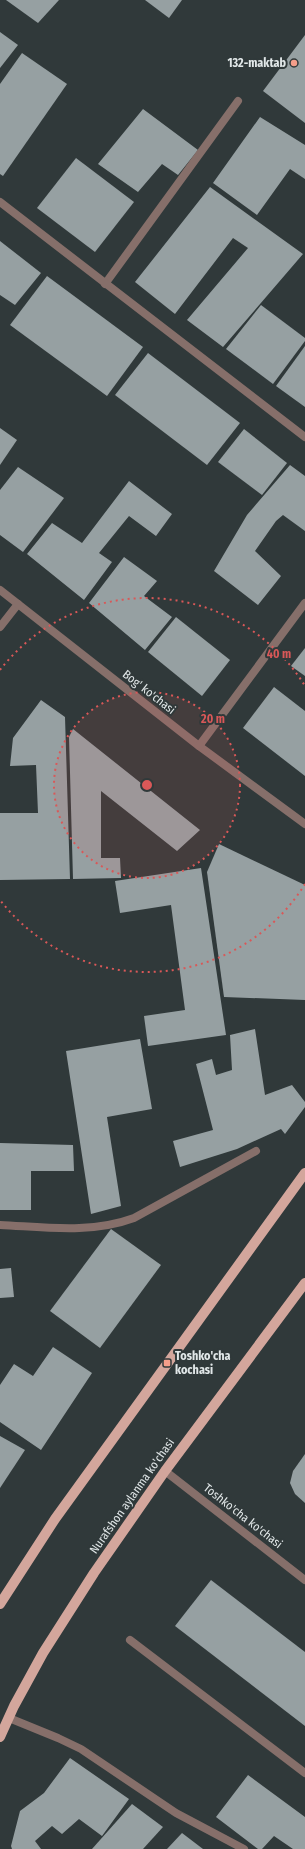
<svg xmlns="http://www.w3.org/2000/svg" width="305" height="1849" viewBox="0 0 305 1849" font-family="'Fira Sans Condensed',sans-serif">
<style>
.building{fill:#96a0a2}
.lines{fill:none;stroke-linecap:round;stroke-linejoin:round}
.lane{stroke:#866f6a;stroke-width:8}
.street{stroke:#866f6a;stroke-width:8}
.primary{stroke:#d3a69c;stroke-width:10}
.ring{fill:none;stroke:#d95858;stroke-width:2;stroke-dasharray:2 4}
.poi-dot{fill:#f49e8a;stroke:#30393a;stroke-width:1.5}
.labels{text-anchor:middle;dominant-baseline:central;stroke-width:4;stroke-linejoin:round;paint-order:stroke}
.poi-label{font-size:12px;font-weight:bold;fill:#e1e7e8;stroke:#30393a;text-anchor:end}
.street-label{font-size:12px;fill:#e1e7e8;stroke:#30393a}
.centre{fill:#d95858;stroke:#30393a;stroke-width:2}
.ring-label{font-size:12px;text-anchor:middle;font-weight:bold;fill:#d95858;stroke:#30393a;stroke-width:4;stroke-linejoin:round;paint-order:stroke}
</style>
<rect width="100%" height="100%" fill="#30393a"/>
<g class="building">
<polygon points="6,0 59,0 38,23"/>
<polygon points="145,0 182,0 169,18"/>
<polygon points="0,32 18,45 0,68"/>
<polygon points="305,35 305,123 263,91"/>
<polygon points="22,53 67,84 3,176 0,174 0,84"/>
<polygon points="143,109 198,150 178,175 162,164 138,192 98,164"/>
<polygon points="260,117 305,145 305,179 290,169 257,215 213,183"/>
<polygon points="76,158 134,202 95,252 37,208"/>
<polygon points="210,187 303,254 223,347 187,320 248,248 233,238 175,314 135,282"/>
<polygon points="0,241 41,273 15,305 0,295"/>
<polygon points="47,276 143,347 107,396 10,325"/>
<polygon points="261,305 305,338 305,341 273,384 226,349"/>
<polygon points="305,346 305,407 276,386"/>
<polygon points="148,353 240,423 207,465 115,395"/>
<polygon points="0,428 17,440 0,465"/>
<polygon points="244,429 287,463 262,495 218,462"/>
<polygon points="290,465 305,476 305,531 283,515 276,521 255,551 281,576 258,605 214,571 247,515"/>
<polygon points="18,467 64,498 23,552 0,535 0,490"/>
<polygon points="129,481 172,514 156,536 129,516 99,553 112,562 84,600 27,554 52,523 82,543"/>
<polygon points="124,557 157,581 144,596 172,617 145,650 89,603"/>
<polygon points="176,617 230,660 202,696 148,652"/>
<polygon points="305,648 305,676 291,666"/>
<polygon points="274,687 305,711 305,776 243,728"/>
<polygon points="41,700 65,717 70,879 0,880 0,813 38,813 36,765 10,766 13,738"/>
<polygon points="73,729 200,830 177,851 101,791 101,858 120,858 121,878 73,879 69,737"/>
<polygon points="219,844 305,885 305,1000 224,997 207,872"/>
<polygon points="201,868 226,1035 148,1046 144,1016 185,1010 171,905 120,913 115,881"/>
<polygon points="255,1029 265,1095 292,1085 305,1102 305,1107 285,1134 281,1129 237,1149 180,1167 173,1141 213,1130 196,1064 212,1059 216,1075 232,1070 230,1035"/>
<polygon points="140,1039 152,1109 107,1117 121,1206 91,1214 66,1051"/>
<polygon points="0,1143 73,1145 74,1171 31,1171 31,1210 0,1210"/>
<polygon points="111,1229 161,1265 100,1348 50,1311"/>
<polygon points="11,1268 14,1297 0,1298 0,1269"/>
<polygon points="53,1347 92,1373 41,1450 0,1422 0,1385 14,1364 33,1376"/>
<polygon points="0,1436 25,1450 0,1488"/>
<polygon points="305,1454 305,1503 295,1494 290,1483 293,1471"/>
<polygon points="211,1580 305,1652 305,1726 175,1626"/>
<polygon points="70,1758 129,1799 102,1836 79,1819 62,1834 52,1826 35,1841 41,1849 12,1849 11,1846 20,1811 44,1793"/>
<polygon points="248,1775 305,1817 305,1849 293,1849 274,1836 262,1849 258,1849 216,1817"/>
<polygon points="132,1804 163,1827 143,1849 92,1849"/>
<polygon points="182,1833 203,1849 167,1849"/>
</g>
<g class="lines">
<g class="lane">
<polyline points="105,284 238,101"/>
<polyline points="0,627 18,604"/>
<polyline points="130,1640 305,1773"/>
</g>
<g class="street">
<polyline points="0,202 305,437"/>
<polyline points="0,590 199,746 305,824"/>
<polyline points="199,746 305,603"/>
<path d="M0,1225c44,2 91,9 134,-7l122,-67"/>
<polyline points="165,1471 305,1580"/>
<polyline points="9,1718 58,1738 81,1749 176,1813 244,1849"/>
</g>
<g class="primary">
<polyline points="0,1604 55,1519 305,1173"/>
<polyline points="0,1737 14,1706 43,1653 94,1573 165,1471 305,1283"/>
</g>
</g>
<circle cx="147" cy="785" r="93" fill="#d95858" fill-opacity=".12"/>
<g class="ring">
<circle cx="147" cy="785" r="93"/>
<path d="M305 884A186 186 0 0 1 0 900M0 670A186 186 0 0 1 305 686"/>
</g>
<g class="poi-dot">
<circle cx="294" cy="63" r="4"/>
<rect x="163" y="1359" width="8" height="8" rx="2"/>
</g>
<g class="labels">
<g class="poi-label">
<text x="286" y="63">132-maktab</text>
<text x="175" y="1356" text-anchor="start">Toshko'cha<tspan x="175" dy="14">kochasi</tspan></text>
</g>
<g class="street-label">
<text transform="translate(149 692) rotate(38)">Bog' ko'chasi</text>
<text transform="translate(132 1496) rotate(-55)">Nurafshon aylanma ko'chasi</text>
<text transform="translate(243 1516) rotate(38)">Toshko'cha ko'chasi</text>
</g>
</g>
<circle cx="147" cy="785" r="6" class="centre"/>
<g class="ring-label">
<text x="279" y="658">40 m</text>
<text x="213" y="723">20 m</text>
</g>
</svg>
